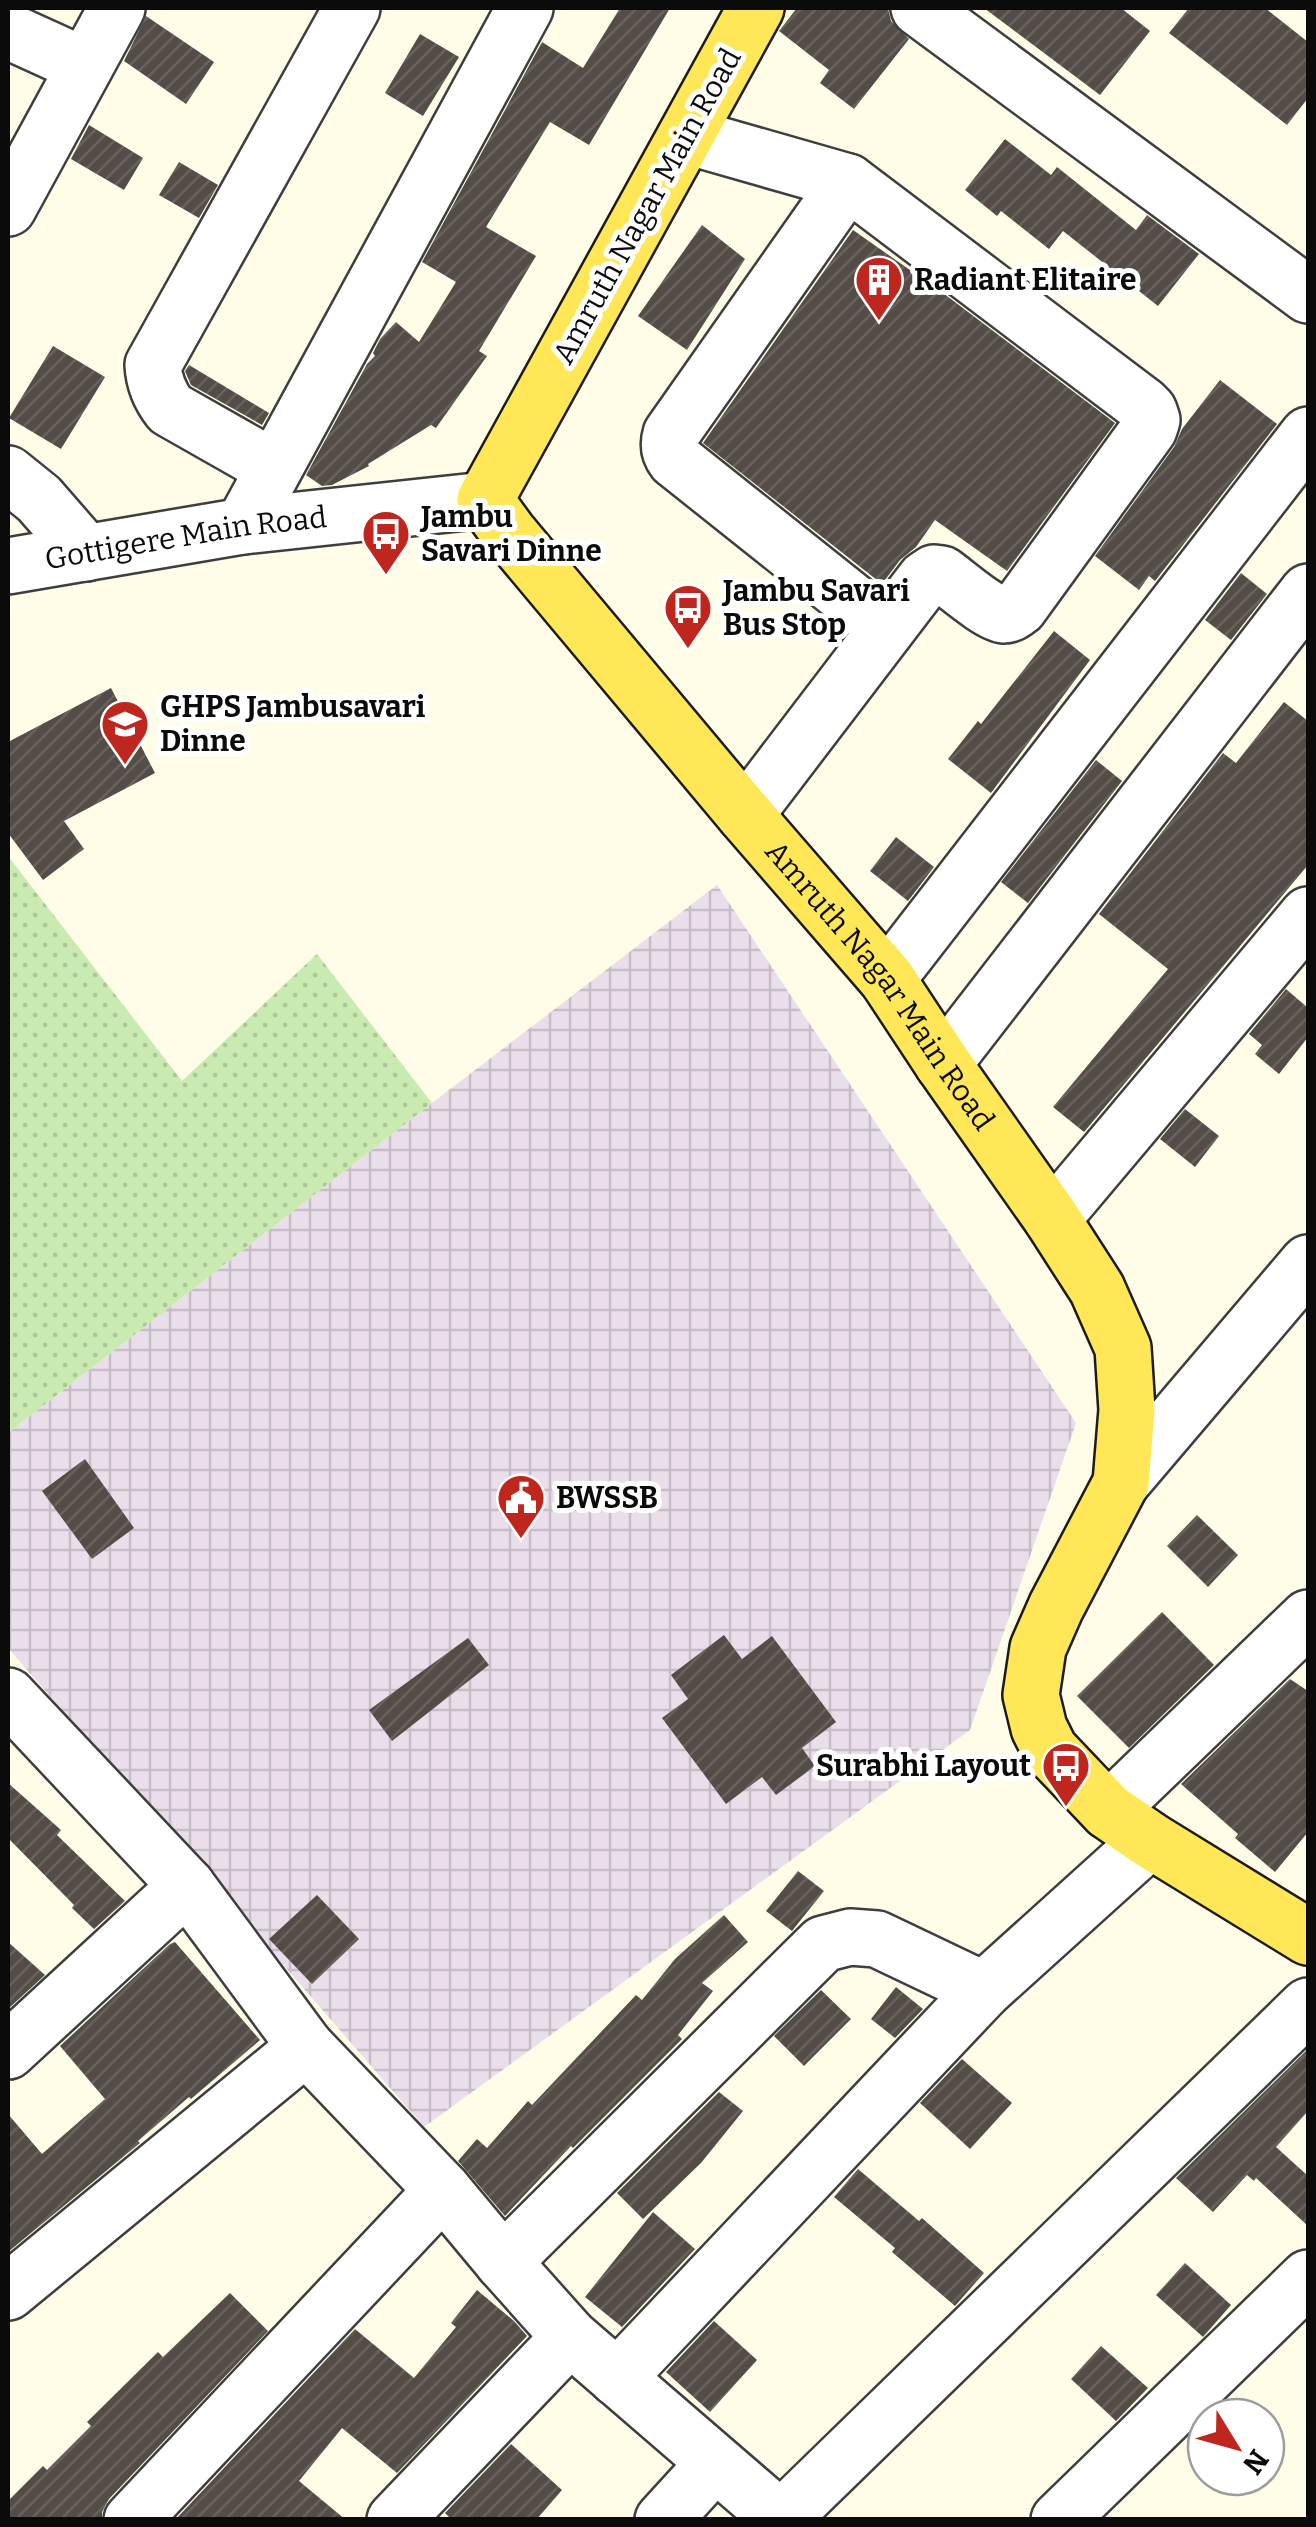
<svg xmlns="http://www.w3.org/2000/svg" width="1316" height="2527" viewBox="0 0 1316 2527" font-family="Bitter,serif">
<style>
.industrial{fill:url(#industrial-grid)}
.green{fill:url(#green-dots)}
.building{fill:url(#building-hatch)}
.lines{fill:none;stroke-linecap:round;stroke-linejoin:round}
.minor-casing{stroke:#3e3e3e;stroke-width:60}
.major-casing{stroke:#1c1c1c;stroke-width:60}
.minor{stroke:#fff;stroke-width:55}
.major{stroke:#ffe758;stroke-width:55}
.labels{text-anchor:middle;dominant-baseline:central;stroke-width:10;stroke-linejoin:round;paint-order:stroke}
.street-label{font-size:30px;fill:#0b0b0b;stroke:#fff}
.poi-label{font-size:30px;font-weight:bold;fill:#0b0b0b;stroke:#fff;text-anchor:start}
</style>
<defs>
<pattern id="industrial-grid" width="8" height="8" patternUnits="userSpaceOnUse" patternTransform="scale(2.5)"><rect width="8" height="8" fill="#eadeea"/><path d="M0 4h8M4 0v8" fill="none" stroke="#c7bdc7"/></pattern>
<pattern id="green-dots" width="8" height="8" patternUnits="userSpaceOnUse" patternTransform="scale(2.5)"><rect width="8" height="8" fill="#c9eab1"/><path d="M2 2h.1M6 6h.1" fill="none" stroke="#abc797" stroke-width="1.8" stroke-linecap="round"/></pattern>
<pattern id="building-hatch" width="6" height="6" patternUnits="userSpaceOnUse" patternTransform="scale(2.5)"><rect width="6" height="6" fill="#544d47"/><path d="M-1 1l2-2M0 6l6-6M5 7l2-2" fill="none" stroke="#68625d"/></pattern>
</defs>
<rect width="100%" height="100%" fill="#fffde8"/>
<polygon class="industrial" points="717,885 1076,1423 970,1730 424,2127 8,1648 8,1433 432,1103"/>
<polygon class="green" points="8,856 182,1081 317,954 432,1103 8,1433"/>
<g class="building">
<polygon points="620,8 670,8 589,145 550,122 486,227 536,256 479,351 487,356 436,428 431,425 368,464 369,466 332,485 322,486 306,475 367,364 375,356 373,353 380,339 396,322 419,342 456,282 422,262 542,42 583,68"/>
<polygon points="797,8 888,8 891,21 909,39 854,109 820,83 829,70 779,31"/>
<polygon points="984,8 1121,8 1150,31 1100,95"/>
<polygon points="1189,8 1265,8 1308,42 1308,98 1287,125 1169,33"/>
<polygon points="146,16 214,62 186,104 124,61"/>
<polygon points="420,34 459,57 423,116 385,93"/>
<polygon points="89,125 143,158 124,190 71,159"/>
<polygon points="1005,139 1051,175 1057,167 1136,230 1147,215 1199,254 1158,306 1063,231 1049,249 1001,211 997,216 965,190"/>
<polygon points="179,162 218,185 199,218 159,195"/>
<polygon points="702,225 745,259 687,350 638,316"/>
<polygon points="853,230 947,296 1115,423 1007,571 935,520 916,547 900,560 882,584 703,443"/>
<polygon points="53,346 105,377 61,449 9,418"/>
<polygon points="189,365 269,413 262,425 191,385 185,371"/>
<polygon points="1220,380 1277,424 1155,581 1149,576 1139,590 1095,556 1174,447 1182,429"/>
<polygon points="1241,573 1267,594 1231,640 1205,620"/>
<polygon points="1054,631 1090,660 991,793 948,759 978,721 981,724"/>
<polygon points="111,688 155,773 64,821 84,849 43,880 8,833 8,742"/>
<polygon points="1284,702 1308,721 1308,865 1084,1132 1053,1107 1168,969 1099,914 1223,753 1236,763"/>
<polygon points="1096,760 1122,781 1028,903 1001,882"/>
<polygon points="896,837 934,867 908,901 870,871"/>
<polygon points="1286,989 1308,1008 1308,1037 1279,1074 1255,1054 1262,1045 1249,1034"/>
<polygon points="1185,1109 1219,1136 1195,1167 1160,1139"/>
<polygon points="85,1459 134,1528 92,1559 42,1491"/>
<polygon points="1197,1515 1238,1555 1208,1587 1167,1546"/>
<polygon points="1162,1612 1214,1665 1129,1748 1077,1696"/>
<polygon points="724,1635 742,1659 772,1636 836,1722 802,1748 815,1766 776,1795 762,1777 726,1804 662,1718 688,1699 671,1675"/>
<polygon points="468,1638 489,1665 392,1741 369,1710"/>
<polygon points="1290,1679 1308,1691 1308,1832 1275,1872 1235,1838 1238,1834 1181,1784"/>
<polygon points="8,1783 61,1830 57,1835 125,1901 94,1929 72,1908 74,1905 8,1838"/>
<polygon points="798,1871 824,1891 792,1931 766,1911"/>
<polygon points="317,1895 359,1939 312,1984 269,1939"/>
<polygon points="724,1915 748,1942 702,1983 713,1991 678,2035 682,2039 573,2148 571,2146 505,2216 458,2161 477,2139 487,2148 528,2101 532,2105 636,1995 642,2000 675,1959"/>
<polygon points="8,1942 45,1975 8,2009"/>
<polygon points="175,1942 260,2040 191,2099 189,2097 138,2141 140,2143 8,2252 8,2114 42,2154 105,2099 60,2046 170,1944"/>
<polygon points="896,1987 923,2009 895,2038 871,2019"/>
<polygon points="821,1990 851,2019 804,2066 774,2036"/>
<polygon points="1308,2049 1308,2111 1276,2147 1308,2176 1308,2226 1256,2178 1254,2181 1247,2175 1213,2212 1176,2178"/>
<polygon points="962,2059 1012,2103 970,2149 920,2103"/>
<polygon points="719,2092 743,2111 701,2163 643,2219 617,2193"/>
<polygon points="858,2169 919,2221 922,2218 984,2273 955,2306 892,2252 895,2248 834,2197"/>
<polygon points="653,2212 695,2249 622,2327 585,2297"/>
<polygon points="1185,2263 1231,2305 1203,2337 1156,2295"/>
<polygon points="477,2290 514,2321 527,2336 397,2473 342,2428 299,2481 346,2520 175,2520 355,2329 414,2378 456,2327 451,2323"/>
<polygon points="230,2293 268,2331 109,2499 102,2512 102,2520 8,2520 8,2501 43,2466 47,2470 91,2426 87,2422 158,2352 163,2357"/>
<polygon points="714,2321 757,2360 710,2412 666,2372"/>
<polygon points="1101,2346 1148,2388 1116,2421 1071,2379"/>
<polygon points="511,2444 562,2490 536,2520 452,2520 445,2513"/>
</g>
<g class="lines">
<g class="minor-casing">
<g id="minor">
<polyline points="919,8 1308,295"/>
<polyline points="8,31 85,66"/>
<path d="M687,136l161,46 295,223 6,6 3,9 -3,9 -130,179c-5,3 -8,7 -15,7 -14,-1 -49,-32 -62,-41l-8,-1 -9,6 -180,236"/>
<path d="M848,182l-177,252c-3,10 -3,17 4,26l211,168"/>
<polyline points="8,208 117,8"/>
<path d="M274,468l-104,-59c-11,-14 -16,-27 -17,-44l199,-357"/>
<polyline points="8,474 39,499 86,553"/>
<polyline points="243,526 525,8"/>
<path id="s1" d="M8,566l235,-40 242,-26"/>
<polyline points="887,979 1308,435"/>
<polyline points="943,1064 1308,592"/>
<polyline points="1052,1219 1308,915"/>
<polyline points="1121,1483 1308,1263"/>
<polyline points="8,1696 187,1886 306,2047"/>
<polyline points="1108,1811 1308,1618"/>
<polyline points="8,2051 187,1886"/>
<polyline points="503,2262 823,1944 850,1937 877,1939 984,1990"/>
<polyline points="8,2292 306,2047 443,2190 503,2262 570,2337 782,2520"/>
<polyline points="617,2378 984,1990 1150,1840"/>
<polyline points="781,2519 1308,2006"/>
<polyline points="132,2520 443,2190"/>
<polyline points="395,2520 570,2337"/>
<polyline points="663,2520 715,2463"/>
<polyline points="1059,2520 1308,2278"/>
</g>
</g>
<g class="major-casing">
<g id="major">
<path id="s2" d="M756,8l-271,492 24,33 236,282 142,164 56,85 109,155 45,70 26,59 4,62 -6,73 -65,124 -18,41 -7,47 8,33 11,22 58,61 42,29 158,97"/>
</g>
</g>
<use href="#minor" class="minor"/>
<use href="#major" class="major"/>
</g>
<defs>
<g id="building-pin" transform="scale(2.5)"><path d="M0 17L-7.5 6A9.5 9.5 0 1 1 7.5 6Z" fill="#bf261e" stroke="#fff"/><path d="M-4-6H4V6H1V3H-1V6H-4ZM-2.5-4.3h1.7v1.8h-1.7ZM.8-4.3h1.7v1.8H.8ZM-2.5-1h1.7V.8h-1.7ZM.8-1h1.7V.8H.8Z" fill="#fff"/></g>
<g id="bus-pin" transform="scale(2.5)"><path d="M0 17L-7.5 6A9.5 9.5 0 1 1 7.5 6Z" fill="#bf261e" stroke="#fff"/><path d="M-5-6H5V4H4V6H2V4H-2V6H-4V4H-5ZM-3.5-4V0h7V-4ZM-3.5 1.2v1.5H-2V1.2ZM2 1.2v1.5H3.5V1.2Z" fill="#fff"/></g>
<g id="school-pin" transform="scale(2.5)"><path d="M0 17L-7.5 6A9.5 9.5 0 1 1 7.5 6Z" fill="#bf261e" stroke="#fff"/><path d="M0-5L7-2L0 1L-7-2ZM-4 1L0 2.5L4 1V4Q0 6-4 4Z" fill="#fff"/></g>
<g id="civic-pin" transform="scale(2.5)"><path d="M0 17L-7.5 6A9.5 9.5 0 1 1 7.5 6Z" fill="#bf261e" stroke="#fff"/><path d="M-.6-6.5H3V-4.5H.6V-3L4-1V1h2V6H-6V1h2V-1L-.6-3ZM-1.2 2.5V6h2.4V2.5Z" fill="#fff"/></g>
</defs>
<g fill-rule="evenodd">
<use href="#building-pin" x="879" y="280"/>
<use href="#bus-pin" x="386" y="534"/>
<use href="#bus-pin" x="688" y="608"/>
<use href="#school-pin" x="125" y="724"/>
<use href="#civic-pin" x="521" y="1498"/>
<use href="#bus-pin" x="1066" y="1766"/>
</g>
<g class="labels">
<g class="street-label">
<text transform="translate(647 206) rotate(-61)">Amruth Nagar Main Road</text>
<text stroke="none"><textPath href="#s1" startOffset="180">Gottigere Main Road</textPath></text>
<text stroke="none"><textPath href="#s2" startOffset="1188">Amruth Nagar Main Road</textPath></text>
</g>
<g class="poi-label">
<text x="914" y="280">Radiant Elitaire</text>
<text x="421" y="517">Jambu<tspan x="421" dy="34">Savari Dinne</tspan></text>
<text x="723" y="591">Jambu Savari<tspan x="723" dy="34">Bus Stop</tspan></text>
<text x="160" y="707">GHPS Jambusavari<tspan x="160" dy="34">Dinne</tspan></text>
<text x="556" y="1498">BWSSB</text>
<text x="1031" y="1766" text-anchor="end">Surabhi Layout</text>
</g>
</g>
<rect width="1316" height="2527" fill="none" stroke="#0b0b0b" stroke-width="20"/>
<g transform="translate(1236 2447) rotate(127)"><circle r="48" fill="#ffffff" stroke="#9d9d9d" stroke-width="2.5"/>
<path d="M0-8L18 38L0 25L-18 38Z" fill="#bf261e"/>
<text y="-15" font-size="28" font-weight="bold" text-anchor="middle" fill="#0b0b0b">N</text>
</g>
</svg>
